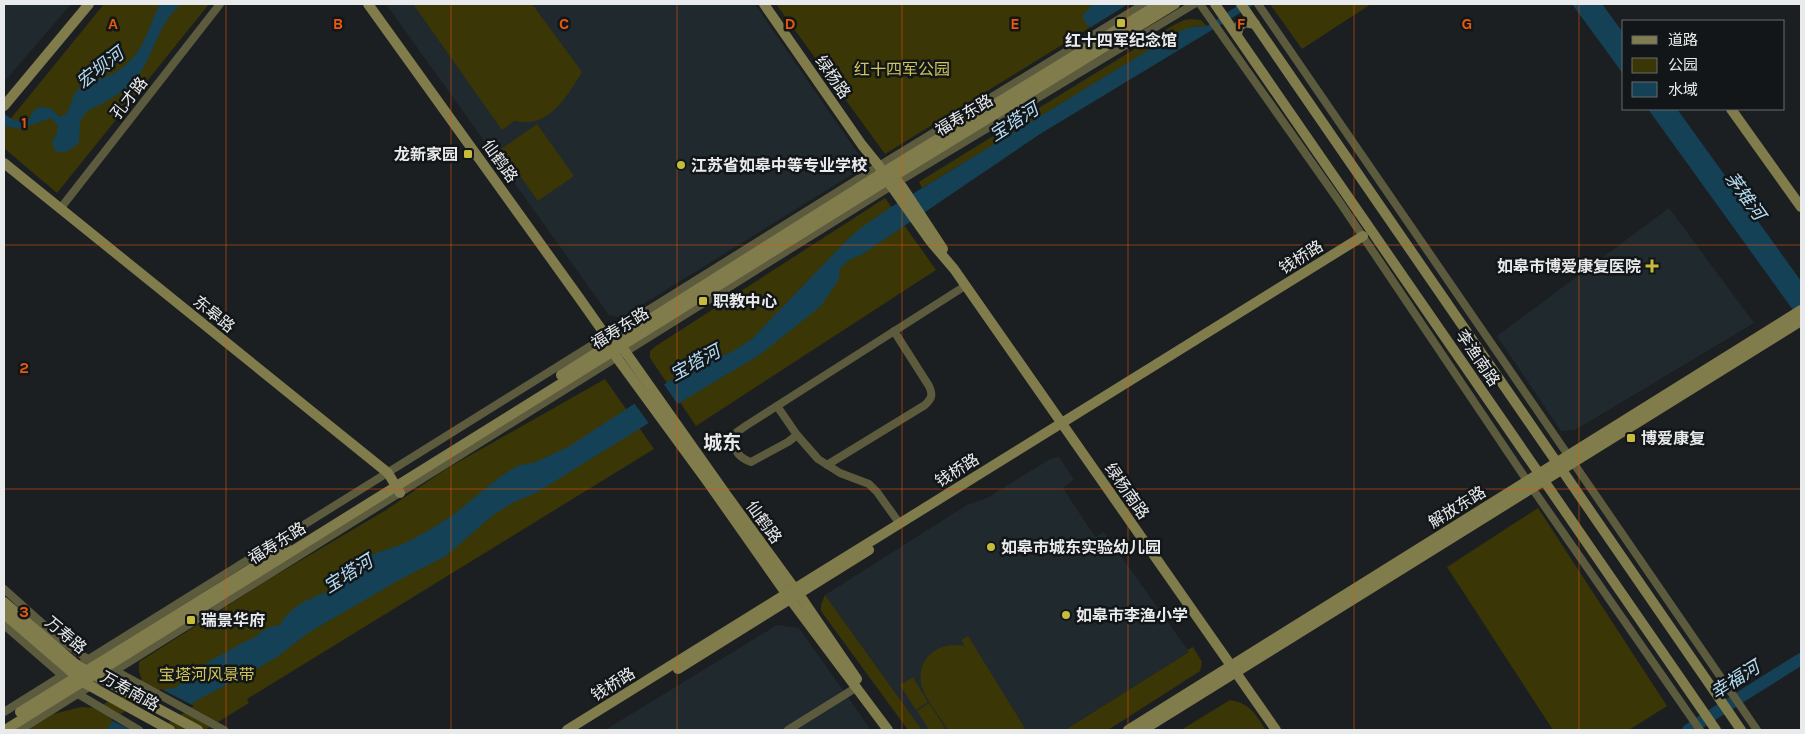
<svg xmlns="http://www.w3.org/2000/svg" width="1805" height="734" viewBox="0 0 1805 734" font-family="Karla,'Noto Sans SC',sans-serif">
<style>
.built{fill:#20292e}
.green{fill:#3a3606}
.water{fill:#144156}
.pier{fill:#1c1f21}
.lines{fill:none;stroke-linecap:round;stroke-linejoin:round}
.river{stroke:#144156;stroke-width:12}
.street{stroke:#5d5b3d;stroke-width:8}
.secondary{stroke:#807c4b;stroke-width:10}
.grid{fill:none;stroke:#e8590c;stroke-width:1;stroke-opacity:0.55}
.poi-dot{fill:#c7bb3c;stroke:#131618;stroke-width:2}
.labels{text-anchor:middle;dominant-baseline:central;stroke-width:5;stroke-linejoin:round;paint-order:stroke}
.poi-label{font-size:16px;font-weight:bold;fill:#e8eaeb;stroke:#131618;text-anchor:start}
.park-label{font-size:16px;fill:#cfc558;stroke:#131618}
.street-label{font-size:16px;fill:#e8eaeb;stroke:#131618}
.water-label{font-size:18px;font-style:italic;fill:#b3dbf1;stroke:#131618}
.quarter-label{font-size:19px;font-weight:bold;fill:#e8eaeb;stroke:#131618}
.grid-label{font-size:16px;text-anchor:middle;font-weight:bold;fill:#e8590c;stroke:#131618;stroke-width:5;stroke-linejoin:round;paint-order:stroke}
</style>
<rect width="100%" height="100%" fill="#1c1f21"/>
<g class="built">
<polygon points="4,4 71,4 4,82"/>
<polygon points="386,4 755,4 863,161 859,170 621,318 609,315"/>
<polygon points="1669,208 1754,323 1575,430 1561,431 1497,336"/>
<polygon points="1059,457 1074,480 1063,488 1095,537 1104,532 1189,652 1065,730 922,730 825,595 967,505 987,498 1050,459"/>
<polygon points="777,625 799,628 871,730 605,730"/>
</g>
<g class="green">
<polygon points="104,4 209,4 57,193 4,148 4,127"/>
<path d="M413,4h119l50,68c-12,19 -27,47 -52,50 -5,1 -11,-1 -16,-1l-12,9z"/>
<polygon points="776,4 1128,4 885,154"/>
<polygon points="1270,4 1371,4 1302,49"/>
<polygon points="1191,19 1201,20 1207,26 1192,27 922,188 919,182 925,178 1172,26 1184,20"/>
<polygon points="537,124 574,176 538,201 501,149"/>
<polygon points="885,198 936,270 696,426 650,358 650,351 656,346"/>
<polygon points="605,379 654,449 247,699 249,703 205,730 27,730 53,714 81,707 98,708 142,679 139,672 139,662 266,581 386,510 446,469"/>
<polygon points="1538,508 1667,706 1629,730 1553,730 1447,567"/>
<polygon points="825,595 922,730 908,730 821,611 821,605"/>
<path d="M968,636l58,94h-78c-7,-12 -22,-30 -26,-43 -8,-28 17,-47 43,-41l-4,-6z"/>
<polygon points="1193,647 1202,662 1200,671 1108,730 1065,730 1189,652 1187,650"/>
<polygon points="913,677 928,702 916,710 900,685"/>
<path d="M1230,700c20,3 25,14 36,30h-85z"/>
<polygon points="929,703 945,728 941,730 929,730 917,711"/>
</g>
<g class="water">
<path d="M160,4h21c-23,20 -26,48 -43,72 -8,11 -21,19 -33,26 -9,5 -19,7 -24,18 -2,6 -1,15 -2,22 -8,8 -13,12 -24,9l-3,-10 5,-7 1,-8 -7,-8 -31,11 -16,-3v-13c8,8 16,10 26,5l2,-6 7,-5 11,1 10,9 7,-4c4,-8 5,-17 11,-24 8,-8 19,-9 28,-12 10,-4 19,-11 26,-18 14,-15 18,-37 28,-55z"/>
<polygon points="1093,4 1128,4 1091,27 1087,25 1082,16"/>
<path d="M1240,4h15l-215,130 -177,120 -12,5 -11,9 -1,11 -18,27 -60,48 -77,46 -40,26 -108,67 -22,9 -22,14 -46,40 -45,23 -93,54 -31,24 -22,13 -56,29 -45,31h-48l7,-9 53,-32 10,-1 19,-19 53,-29c12,-3 17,-16 31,-14l6,-9 8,-8 12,-8 21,-9 16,-11 26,-23 8,-5 27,-9 23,-12 27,-17 48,-39 16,-10 19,-4 32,-15 129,-84 33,-10 22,-14 90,-94 16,-15 33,-23 289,-176 12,-4 15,-1z"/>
<polygon points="1572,4 1602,4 1624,34 1624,75"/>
<polygon points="1648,109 1677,109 1801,281 1801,321"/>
</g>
<g class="pier">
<polygon points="663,383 679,406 650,425 634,403"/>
<polygon points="161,689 194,706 158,730 131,730 111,720"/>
</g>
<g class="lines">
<polyline class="river" points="1688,730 1801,659"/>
<g class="street">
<polyline points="1200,4 1341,204 1532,488 1700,730"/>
<polyline points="1258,4 1757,730"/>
<polyline points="60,209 220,4"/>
<polyline points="777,406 797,435 818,459 840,473 869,484 877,492 900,524"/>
<path d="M797,435l-9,7 -37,20c-11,-4 -15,-9 -19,-20l5,-10 10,-7 218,-139"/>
<path d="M827,465l98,-60c7,-7 8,-10 4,-19l-35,-55"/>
<polyline points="4,589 62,641 92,662"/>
<polyline points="4,625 65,678"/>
<polyline points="112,669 224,730"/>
<polyline points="75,691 78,694 139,730"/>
<polyline points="4,712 879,166 1144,4"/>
<polyline points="20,730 891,186 1194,4"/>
<polyline points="788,730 857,687"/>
</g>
<g class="secondary">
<polyline points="368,4 580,299 606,336 608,344 617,358 707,481 790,599 888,730"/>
<polyline points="764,4 862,145 879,166 887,180 931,242 954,269 1276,730"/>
<polyline points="1215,4 1716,730"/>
<polyline points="1241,4 1741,730"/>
<polyline points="1237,34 1239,26 1245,22 1255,24"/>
<polyline points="4,106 89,4"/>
<polyline points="1731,109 1801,207"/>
<polyline points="4,163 388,473 400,493"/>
<polyline points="889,171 903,188 943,249"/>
<polyline points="617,340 725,493 803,600 857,679"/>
<polyline points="561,375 887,170 1159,4"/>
<polyline points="4,602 78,666 198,730"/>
<polyline points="4,614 83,682 170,730"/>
<polyline points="678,669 869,550"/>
<polyline points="20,712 286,547"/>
<polyline points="5,730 894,176 1175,4"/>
<path d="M567,730c265,-166 531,-328 796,-494"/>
<polyline points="1128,730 1801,310"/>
<polyline points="1143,730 1801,321"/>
</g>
</g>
<path class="grid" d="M226,4v726M451,4v726M677,4v726M902,4v726M1128,4v726M1354,4v726M1579,4v726M4,245h1797M4,489h1797"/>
<g class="poi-dot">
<rect x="1116" y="18" width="10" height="10" rx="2.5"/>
<rect x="463" y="149" width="10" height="10" rx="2.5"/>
<circle cx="681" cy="165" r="5"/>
<path d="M1649.5 258.5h5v5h5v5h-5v5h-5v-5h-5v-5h5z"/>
<rect x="698" y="296" width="10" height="10" rx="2.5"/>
<rect x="1626" y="433" width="10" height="10" rx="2.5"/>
<circle cx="991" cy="547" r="5"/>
<circle cx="1066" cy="615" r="5"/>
<rect x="186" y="615" width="10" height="10" rx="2.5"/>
</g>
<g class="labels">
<g class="poi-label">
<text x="1121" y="40" text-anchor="middle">红十四军纪念馆</text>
<text x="458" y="154" text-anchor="end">龙新家园</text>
<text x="691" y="165">江苏省如皋中等专业学校</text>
<text x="1641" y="266" text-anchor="end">如皋市博爱康复医院</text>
<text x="713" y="301">职教中心</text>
<text x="1641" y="438">博爱康复</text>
<text x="1001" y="547">如皋市城东实验幼儿园</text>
<text x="1076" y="615">如皋市李渔小学</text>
<text x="201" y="620">瑞景华府</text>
</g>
<g class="park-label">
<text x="902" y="69">红十四军公园</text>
<text x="207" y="674">宝塔河风景带</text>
</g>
<g class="street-label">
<text transform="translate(833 77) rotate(55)">绿杨路</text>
<text transform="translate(129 98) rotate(-52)">孔才路</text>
<text transform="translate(964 115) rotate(-31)">福寿东路</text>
<text transform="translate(500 161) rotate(54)">仙鹤路</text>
<text transform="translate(1301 257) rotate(-32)">钱桥路</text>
<text transform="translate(214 314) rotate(39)">东皋路</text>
<text transform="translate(620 328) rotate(-32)">福寿东路</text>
<text transform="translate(1478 358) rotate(56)">李渔南路</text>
<text transform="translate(957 470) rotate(-32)">钱桥路</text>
<text transform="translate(1127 491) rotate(55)">绿杨南路</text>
<text transform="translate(1457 507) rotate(-32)">解放东路</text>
<text transform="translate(764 522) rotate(54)">仙鹤路</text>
<text transform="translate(277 543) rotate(-32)">福寿东路</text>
<text transform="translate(66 635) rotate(40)">万寿路</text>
<text transform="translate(613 684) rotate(-32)">钱桥路</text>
<text transform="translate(130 691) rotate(29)">万寿南路</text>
</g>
<g class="water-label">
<text transform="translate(100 68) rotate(-38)">宏坝河</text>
<text transform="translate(1014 122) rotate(-33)">宝塔河</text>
<text transform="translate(1745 196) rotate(54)">茅雉河</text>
<text transform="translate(695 363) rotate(-29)">宝塔河</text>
<text transform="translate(348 574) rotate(-32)">宝塔河</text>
<text transform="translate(1735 680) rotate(-32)">幸福河</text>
</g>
<g class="quarter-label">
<text x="722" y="443">城东</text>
</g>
</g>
<g class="grid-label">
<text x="113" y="29">A</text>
<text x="338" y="29">B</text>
<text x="564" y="29">C</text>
<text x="790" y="29">D</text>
<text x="1015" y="29">E</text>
<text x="1241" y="29">F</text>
<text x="1467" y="29">G</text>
<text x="24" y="128">1</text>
<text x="24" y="373">2</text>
<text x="24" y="617">3</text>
</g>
<rect width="1805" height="734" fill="none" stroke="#e8eaeb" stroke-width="10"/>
<rect x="1622" y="20" width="162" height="90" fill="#131618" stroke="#686b6c"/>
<rect x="1632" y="36" width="25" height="8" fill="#807c4b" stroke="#686b6c"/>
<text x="1668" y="45" font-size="15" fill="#e8eaeb">道路</text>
<rect x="1632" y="58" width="25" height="15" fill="#3a3606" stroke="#686b6c"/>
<text x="1668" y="70" font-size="15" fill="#e8eaeb">公园</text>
<rect x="1632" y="82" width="25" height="15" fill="#144156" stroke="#686b6c"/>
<text x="1668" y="95" font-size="15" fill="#e8eaeb">水域</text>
</svg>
